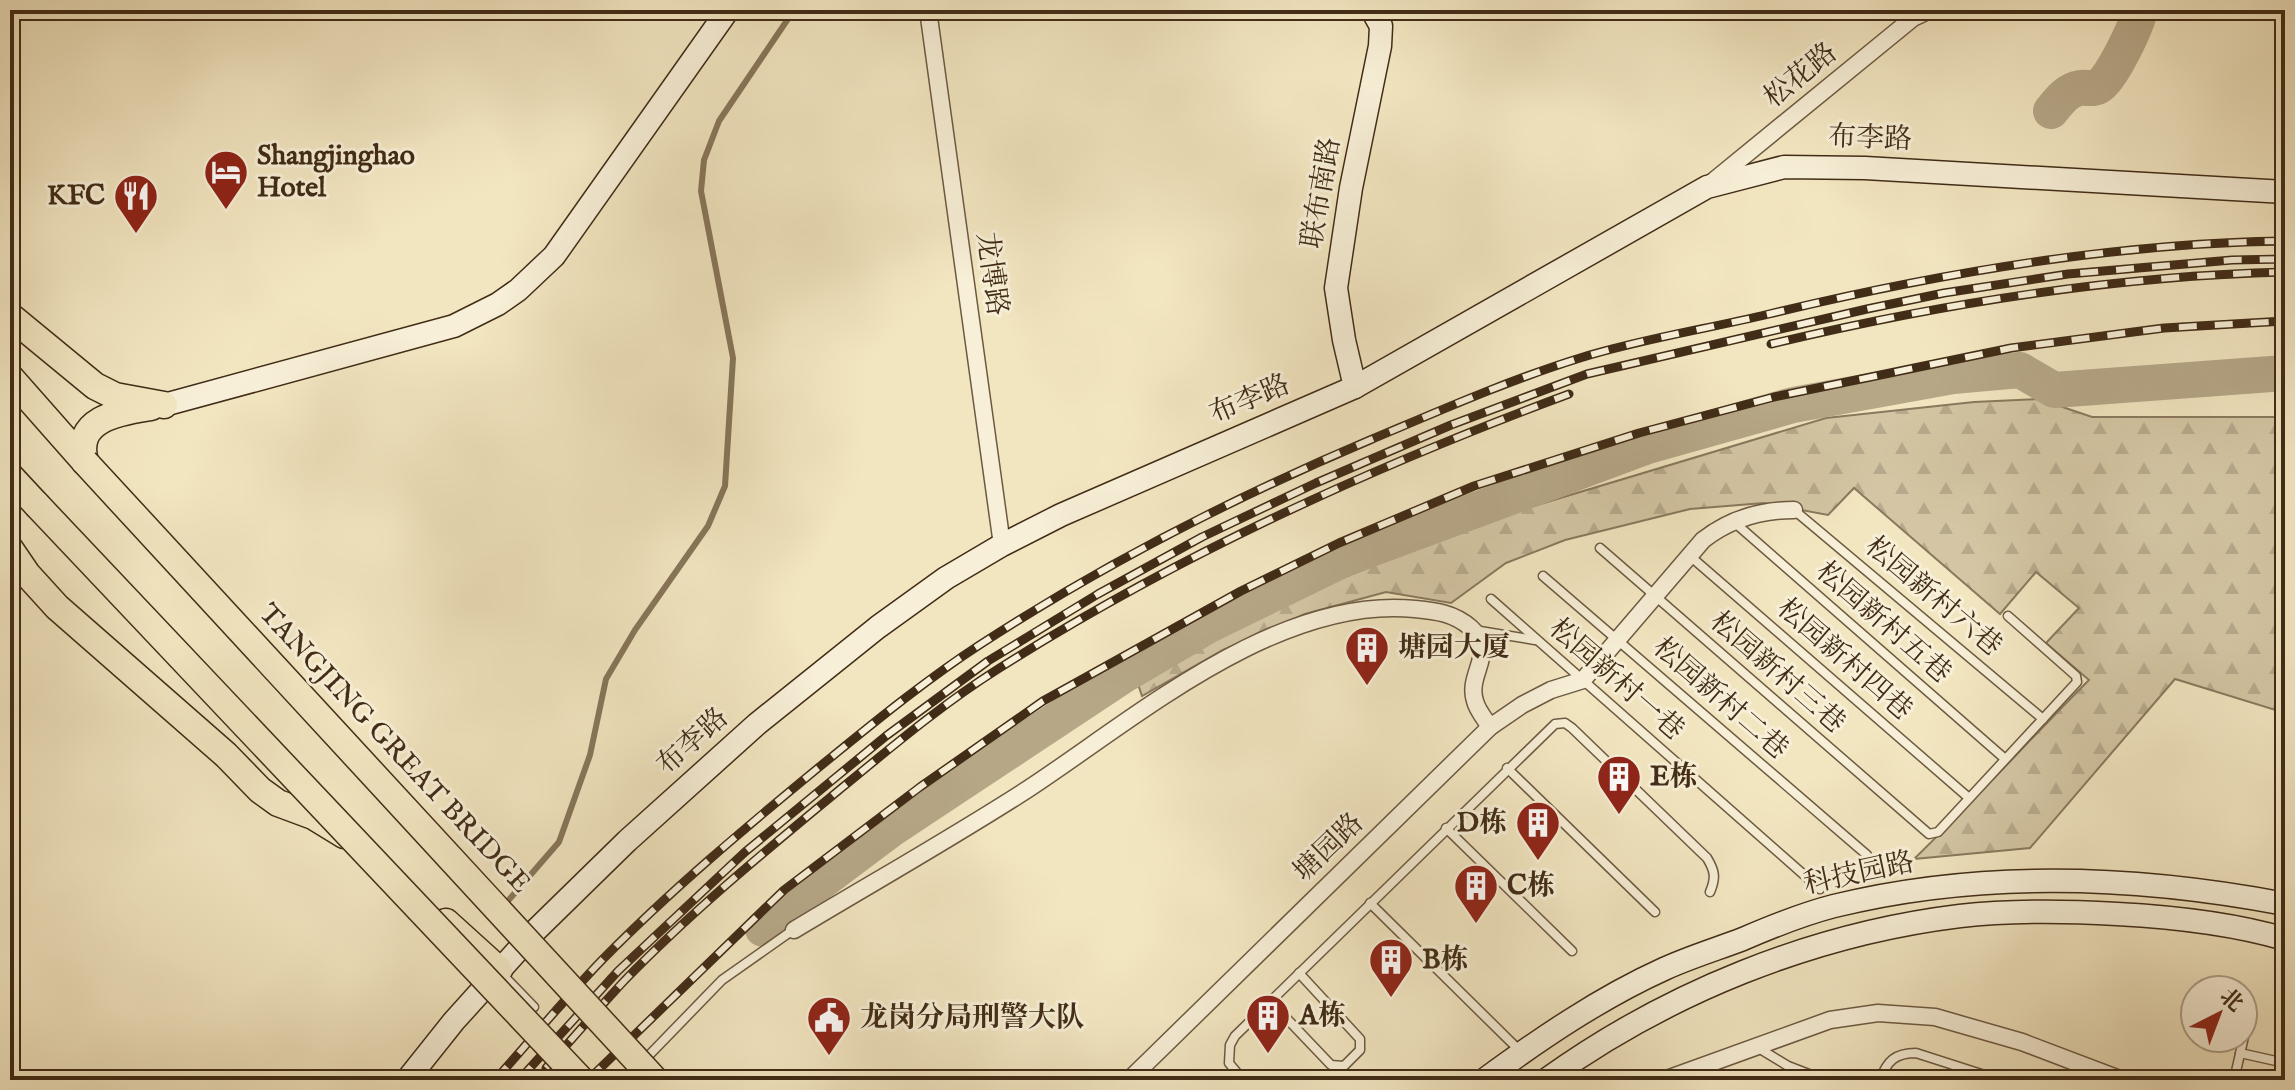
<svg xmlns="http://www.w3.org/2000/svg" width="2295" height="1090" viewBox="0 0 2295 1090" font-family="'IM FELL English','Noto Serif SC',serif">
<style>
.forest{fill:url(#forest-firs);stroke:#8a795e;stroke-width:2}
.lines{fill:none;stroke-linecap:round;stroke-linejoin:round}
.stream{stroke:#87765a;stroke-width:6}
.river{stroke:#b6a787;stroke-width:36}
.lane-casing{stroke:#6d5a42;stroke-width:11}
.street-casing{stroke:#6d5a42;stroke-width:19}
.secondary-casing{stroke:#412c17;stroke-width:25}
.primary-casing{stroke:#412c17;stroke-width:29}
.lane{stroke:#f7efd7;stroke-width:8}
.street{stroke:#f7efd7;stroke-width:16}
.secondary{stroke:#f7efd7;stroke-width:22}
.primary{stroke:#f2e6c1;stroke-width:26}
.rail-casing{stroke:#412c17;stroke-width:9}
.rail{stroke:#f7efd7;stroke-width:6;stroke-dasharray:18;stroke-linecap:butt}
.primary-bridge-casing{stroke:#412c17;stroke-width:29;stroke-linecap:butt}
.primary-bridge{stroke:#f2e6c1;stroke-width:26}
.labels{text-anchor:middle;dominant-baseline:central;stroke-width:6;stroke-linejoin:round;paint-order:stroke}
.street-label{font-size:28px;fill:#412c17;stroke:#f7efd7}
.poi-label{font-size:28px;font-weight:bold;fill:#412c17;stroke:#f7efd7;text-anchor:start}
</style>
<defs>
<pattern id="forest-firs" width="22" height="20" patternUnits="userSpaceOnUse" patternTransform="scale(2)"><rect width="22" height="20" fill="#d4c6a4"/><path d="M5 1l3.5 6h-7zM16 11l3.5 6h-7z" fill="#b7aa8c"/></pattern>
</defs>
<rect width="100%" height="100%" fill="#f2e6c1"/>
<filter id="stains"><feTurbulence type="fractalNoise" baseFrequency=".0025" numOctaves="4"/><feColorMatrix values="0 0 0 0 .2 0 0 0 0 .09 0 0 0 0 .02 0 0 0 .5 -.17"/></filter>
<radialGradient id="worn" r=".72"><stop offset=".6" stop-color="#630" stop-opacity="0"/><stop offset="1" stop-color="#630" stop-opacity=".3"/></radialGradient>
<path class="forest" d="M2039,399l53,18h193v296l-110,-34 -145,169 -116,11c60,-58 116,-120 175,-179l-43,-37 33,-35 -43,-36 -36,42 -146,-126 -26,27 -64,-12 -74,6 -125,31 -59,23 -55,40 -65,-11 -81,22 -82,36 -81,46 -6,-18 191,-94 170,-67 329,-99 148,-16z"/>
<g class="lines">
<polyline class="stream" points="507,902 559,842 590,755 606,679 635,630 708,526 725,486 733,358 701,191 704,160 719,121 794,10"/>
<g class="river">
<path d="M2051,111c8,-10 16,-21 29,-23 7,-1 12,2 19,-2 12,-6 38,-61 41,-76"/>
<polyline points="763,929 818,884 890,830 1124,675 1209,625 1344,559 1648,446 1793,405 1953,376 2020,370 2054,390 2285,373"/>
</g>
<g class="lane-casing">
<g id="lane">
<polyline points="1794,510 2043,719"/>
<polyline points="1734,522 2004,758"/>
<polyline points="1600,548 1929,834 1938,832 2077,682 2076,676 2008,616"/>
<polyline points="1690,556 1969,798"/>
<polyline points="1543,576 1867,855"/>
<polyline points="1491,599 1820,889"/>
<polyline points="1474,630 1535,640"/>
<polyline points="1507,768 1655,912"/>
<polyline points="1446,828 1572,951"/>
<polyline points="1370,903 1519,1050"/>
<polyline points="502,974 534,1007"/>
<polyline points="1270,1001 1331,1065 1344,1066 1360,1050 1360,1039 1299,973"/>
<polyline points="1757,1047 1788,1066 1824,1080"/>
<polyline points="2240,1053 2285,1063"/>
<polyline points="599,1075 605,1080"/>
<polyline points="625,1080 722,980 793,930"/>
<path d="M1243,1080l-14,-17 1,-18 5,-9 320,-312 10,-1 7,5 135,130c8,13 9,20 3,34"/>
<path d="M1880,1080c7,-19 15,-27 36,-27l84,27"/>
<polyline points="2234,1080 2249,1015"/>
</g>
</g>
<g class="street-casing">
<g id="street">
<polyline points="928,10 1002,545"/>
<polyline points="1711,183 1913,18 1930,10"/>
<path d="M794,930c78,-47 158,-92 234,-141 108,-71 250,-194 387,-180 21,2 39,4 56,19 27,24 -5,46 4,73 2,9 10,18 15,26"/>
<path d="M1129,1080l361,-353 32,-22 29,-15 32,-10 120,-140c27,-21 56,-30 91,-30"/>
<polyline points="1664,1080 1830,1020 1878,1013 1935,1017 2022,1042 2122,1080"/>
</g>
</g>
<g class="secondary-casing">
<g id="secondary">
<polyline points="1355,387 1344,340 1336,288 1351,188 1380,46 1381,26 1372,10"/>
<polyline points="164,405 454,326 498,304 518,290 554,256 728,10"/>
<polyline points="407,1080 454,1021 537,929 627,841 757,724 878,627 946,578 1002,545 1061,515 1355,387 1707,187 1784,167 1865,168 2285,192"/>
<path d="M1484,1080c56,-41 116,-82 180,-111 26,-12 53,-20 79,-30 30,-13 60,-25 91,-33 147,-36 304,-30 451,-2"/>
<path d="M1546,1080c121,-87 266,-146 414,-164 52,-6 105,-5 157,-2 56,3 114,9 168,25"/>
</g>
</g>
<g class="primary-casing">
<g id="primary">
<polyline points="10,316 95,386 115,396 164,405"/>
<polyline points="10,377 85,462"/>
<path d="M85,462c-12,-44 35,-50 66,-55"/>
<polyline points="10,476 37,505"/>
<polyline points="10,549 27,574 57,607 226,755 260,790 278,803 313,816 344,835"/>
<polyline points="446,922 499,970"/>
</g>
</g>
<use href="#lane" class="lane"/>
<use href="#street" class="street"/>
<use href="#secondary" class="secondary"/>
<use href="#primary" class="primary"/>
<g class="rail-casing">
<g id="rail">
<path d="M1771,344c168,-40 341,-68 514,-72"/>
<path d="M546,1068c26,-29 52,-59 79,-88 68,-70 144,-132 219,-194 50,-41 100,-83 154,-117 180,-114 372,-201 571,-275"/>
<path d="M495,1080c36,-40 71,-83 109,-122 67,-68 141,-130 214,-190 53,-43 106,-87 163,-124 123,-80 254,-147 389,-204 69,-29 139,-60 210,-82 61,-19 127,-29 189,-44 166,-40 345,-71 516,-73"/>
<polyline points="519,1080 618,971 745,852 886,736 988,661 1098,594 1202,537 1316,483 1451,425 1587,374 1867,309 1944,293 2068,274 2232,260 2285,259"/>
<polyline points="588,1080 784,890 920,787 1043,701 1241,591 1339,543 1474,486 1639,433 1774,397 2011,348 2164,328 2285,321"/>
</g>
</g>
<use href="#rail" class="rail"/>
<g class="primary-bridge-casing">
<g id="primary-bridge">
<polyline points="85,462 655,1080"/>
<polyline points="37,505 581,1080"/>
</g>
</g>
<use href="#primary-bridge" class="primary-bridge"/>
</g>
<defs>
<g id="hotel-pin" transform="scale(2.3)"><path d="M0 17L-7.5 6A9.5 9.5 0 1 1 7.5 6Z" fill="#8f2418" stroke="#f7efd7"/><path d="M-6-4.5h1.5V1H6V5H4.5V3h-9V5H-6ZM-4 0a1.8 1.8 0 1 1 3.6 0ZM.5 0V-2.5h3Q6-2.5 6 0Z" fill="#fff"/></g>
<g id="restaurant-pin" transform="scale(2.3)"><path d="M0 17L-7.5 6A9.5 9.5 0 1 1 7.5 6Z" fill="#8f2418" stroke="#f7efd7"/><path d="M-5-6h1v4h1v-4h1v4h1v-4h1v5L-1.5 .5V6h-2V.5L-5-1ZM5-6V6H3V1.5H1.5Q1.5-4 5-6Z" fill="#fff"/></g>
<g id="building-pin" transform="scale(2.3)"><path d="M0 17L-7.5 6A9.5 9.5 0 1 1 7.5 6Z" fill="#8f2418" stroke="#f7efd7"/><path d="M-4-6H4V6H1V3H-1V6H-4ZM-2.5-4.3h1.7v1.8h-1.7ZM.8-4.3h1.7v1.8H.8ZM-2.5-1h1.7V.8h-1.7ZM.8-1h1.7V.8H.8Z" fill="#fff"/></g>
<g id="civic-pin" transform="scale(2.3)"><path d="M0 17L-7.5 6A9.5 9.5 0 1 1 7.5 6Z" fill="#8f2418" stroke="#f7efd7"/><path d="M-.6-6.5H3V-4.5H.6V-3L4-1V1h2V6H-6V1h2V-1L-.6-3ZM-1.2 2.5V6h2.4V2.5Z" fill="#fff"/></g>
</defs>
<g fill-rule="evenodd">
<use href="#hotel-pin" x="226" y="172"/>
<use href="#restaurant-pin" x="136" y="196"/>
<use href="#building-pin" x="1367" y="648"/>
<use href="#building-pin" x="1619" y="777"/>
<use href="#building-pin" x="1538" y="823"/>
<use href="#building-pin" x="1476" y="886"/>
<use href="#building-pin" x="1391" y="960"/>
<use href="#building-pin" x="1268" y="1016"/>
<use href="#civic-pin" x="829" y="1018"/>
</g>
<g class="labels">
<g class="street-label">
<text transform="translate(1801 76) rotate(-39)">松花路</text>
<text transform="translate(1870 139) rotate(2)">布李路</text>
<text transform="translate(1322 193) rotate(-80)">联布南路</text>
<text transform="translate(991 274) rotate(82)">龙博路</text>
<text transform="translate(1250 400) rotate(-23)">布李路</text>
<text transform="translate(1933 597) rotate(40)">松园新村六巷</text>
<text transform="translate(1883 623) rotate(41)">松园新村五巷</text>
<text transform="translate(1844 660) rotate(41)">松园新村四巷</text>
<text transform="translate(1777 673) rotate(41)">松园新村三巷</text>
<text transform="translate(1616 680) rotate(41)">松园新村一巷</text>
<text transform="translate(1720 699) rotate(41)">松园新村二巷</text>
<text transform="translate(693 742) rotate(-42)">布李路</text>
<text transform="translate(394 749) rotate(47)">TANGJING GREAT BRIDGE</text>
<text transform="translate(1329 848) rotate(-44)">塘园路</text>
<text transform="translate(1859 874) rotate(-12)">科技园路</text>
</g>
<g class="poi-label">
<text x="257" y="156">Shangjinghao<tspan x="257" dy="32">Hotel</tspan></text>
<text x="105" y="196" text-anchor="end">KFC</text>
<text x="1398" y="648">塘园大厦</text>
<text x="1650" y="777">E栋</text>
<text x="1507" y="823" text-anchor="end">D栋</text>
<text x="1507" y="886">C栋</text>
<text x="1422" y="960">B栋</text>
<text x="1299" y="1016">A栋</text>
<text x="860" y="1018">龙岗分局刑警大队</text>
</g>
</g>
<rect width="2295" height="1090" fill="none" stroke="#f2e6c1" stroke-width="40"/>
<rect x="12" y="12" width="2271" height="1066" fill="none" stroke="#412c17" stroke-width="4"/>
<rect x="20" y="20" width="2255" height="1050" fill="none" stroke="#412c17" stroke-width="2"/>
<g transform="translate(2219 1014) rotate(42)"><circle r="38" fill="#f7efd7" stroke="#aea18a" stroke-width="2"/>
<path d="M0-6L14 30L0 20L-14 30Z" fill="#8f2418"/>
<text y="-12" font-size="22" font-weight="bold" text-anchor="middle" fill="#412c17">北</text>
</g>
<rect width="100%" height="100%" filter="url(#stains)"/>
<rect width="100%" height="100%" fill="url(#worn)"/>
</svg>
